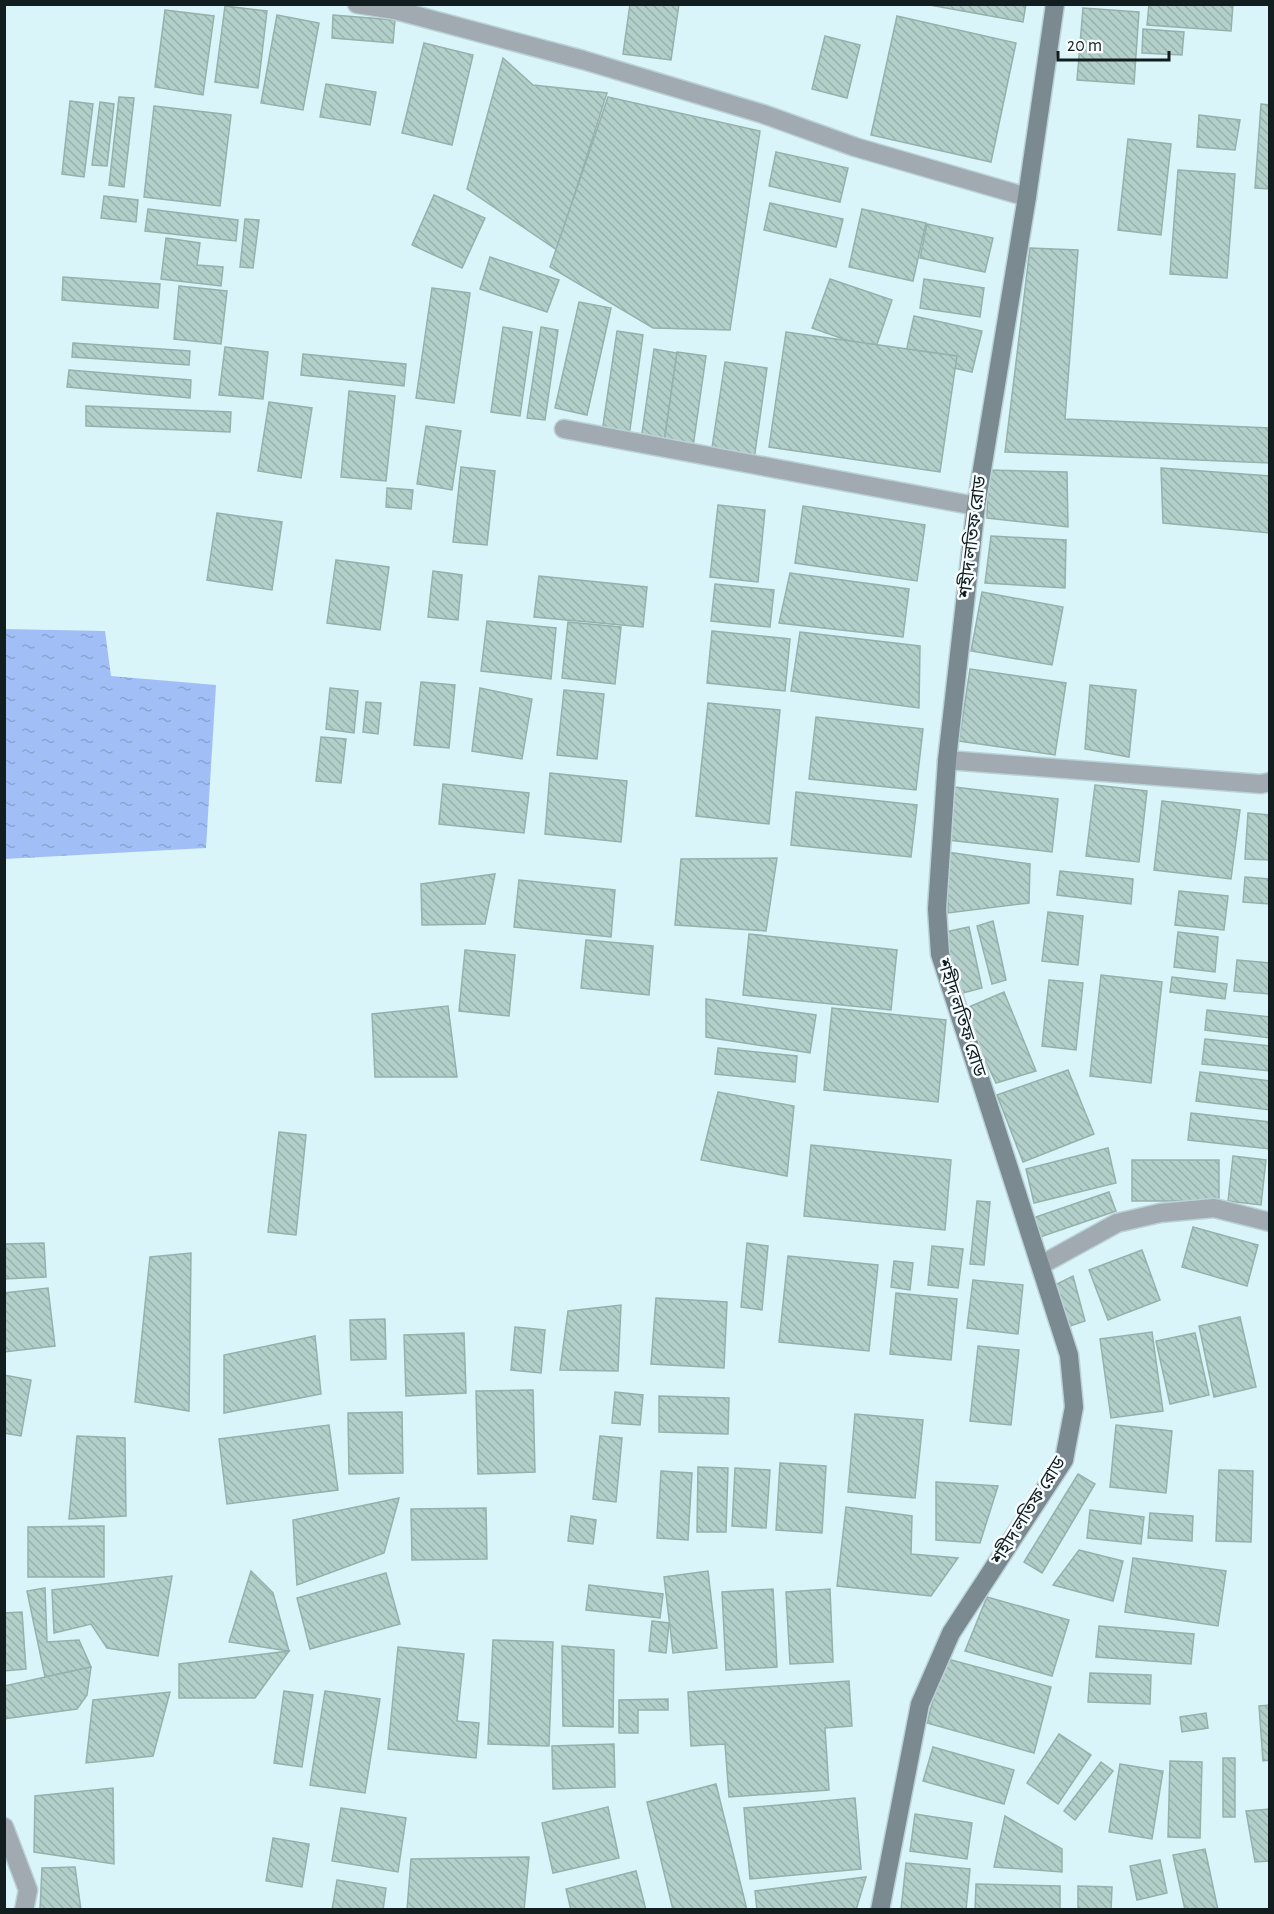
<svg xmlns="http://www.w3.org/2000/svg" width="1274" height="1914" viewBox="0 0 1274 1914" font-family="'Alegreya Sans','Noto Sans Bengali',sans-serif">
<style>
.water{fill:url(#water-ripples)}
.building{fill:url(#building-back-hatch);stroke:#96b1ac;stroke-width:1.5}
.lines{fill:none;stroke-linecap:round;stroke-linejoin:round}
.street-casing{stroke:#b9d2d7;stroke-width:21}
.secondary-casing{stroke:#b9d2d7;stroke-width:21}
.street{stroke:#a1aab0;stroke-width:18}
.secondary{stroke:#7b8991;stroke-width:18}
.labels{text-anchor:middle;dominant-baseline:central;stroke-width:5;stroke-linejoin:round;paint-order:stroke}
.street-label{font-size:18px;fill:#121d1f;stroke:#f8feff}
</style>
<defs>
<pattern id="water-ripples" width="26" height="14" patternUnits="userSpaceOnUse" patternTransform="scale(1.5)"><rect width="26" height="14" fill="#a1bff6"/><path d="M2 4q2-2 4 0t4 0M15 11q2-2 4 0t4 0" fill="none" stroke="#8aa4d2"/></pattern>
<pattern id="building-back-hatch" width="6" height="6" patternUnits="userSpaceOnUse" patternTransform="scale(1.5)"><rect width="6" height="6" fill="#b3cfc9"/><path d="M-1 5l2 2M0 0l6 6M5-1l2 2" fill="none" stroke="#99b1ac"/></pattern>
</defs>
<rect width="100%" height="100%" fill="#d9f5fa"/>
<polygon class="water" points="5,629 105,631 111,676 216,685 206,848 5,859"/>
<g class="building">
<polygon points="630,4 679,4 671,60 623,54"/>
<polygon points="924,4 1026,4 1023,22"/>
<polygon points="1149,4 1233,4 1231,31 1147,25"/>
<polygon points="225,6 267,11 258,88 215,82"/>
<polygon points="1083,8 1139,12 1134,84 1077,80"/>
<polygon points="165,10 214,16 203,95 155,87"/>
<polygon points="277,15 319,23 303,110 261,103"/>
<polygon points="333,15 395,20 393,43 332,38"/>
<polygon points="897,16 1016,43 991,162 871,135"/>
<polygon points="1143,29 1184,32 1182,55 1142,53"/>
<polygon points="825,36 860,45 847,98 812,89"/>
<polygon points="424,43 473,55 452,145 402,133"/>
<polygon points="503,58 533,85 607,93 557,250 467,189"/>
<polygon points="326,84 376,92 370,125 320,117"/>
<polygon points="119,97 134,98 124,187 109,185"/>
<polygon points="608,97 760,131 730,330 653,328 550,267"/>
<polygon points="70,101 93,104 84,177 62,174"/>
<polygon points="100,102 114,104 107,166 92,165"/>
<polygon points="1261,104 1270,105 1270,189 1255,188"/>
<polygon points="154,106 231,115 220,206 144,197"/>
<polygon points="1199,115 1240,120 1235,150 1197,147"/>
<polygon points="1128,139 1171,144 1161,235 1118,230"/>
<polygon points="776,152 848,168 840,202 769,186"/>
<polygon points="1178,170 1235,174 1227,278 1170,274"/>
<polygon points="434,195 485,218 462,268 412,245"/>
<polygon points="104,196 138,200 136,222 101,218"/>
<polygon points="770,203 843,219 836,247 764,230"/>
<polygon points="148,209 238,220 236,241 145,231"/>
<polygon points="862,209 926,223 913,281 849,267"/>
<polygon points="245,219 259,220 253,268 240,267"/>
<polygon points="927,224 993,238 985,272 920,258"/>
<polygon points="166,238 200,243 197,265 223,267 221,286 161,279"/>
<polygon points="1030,248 1078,250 1065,419 1270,428 1270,463 1005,452"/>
<polygon points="490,257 559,280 547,312 480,289"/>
<polygon points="63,277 160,284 158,308 62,300"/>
<polygon points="830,279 892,300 875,350 812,328"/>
<polygon points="924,279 984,288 980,317 920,308"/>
<polygon points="179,286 227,291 221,344 174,339"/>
<polygon points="432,288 470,293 454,403 416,398"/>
<polygon points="579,302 611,308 587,415 555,408"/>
<polygon points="914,316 982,331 972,372 905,357"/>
<polygon points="503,327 532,332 520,416 491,412"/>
<polygon points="541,327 558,330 545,420 527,418"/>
<polygon points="617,331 643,335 629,437 602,432"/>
<polygon points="786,332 957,356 940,472 769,447"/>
<polygon points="73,343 190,351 189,365 72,357"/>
<polygon points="225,347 268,352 263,399 219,395"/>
<polygon points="654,349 677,353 664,443 641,440"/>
<polygon points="677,352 706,356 693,447 664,443"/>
<polygon points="303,354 406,364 404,386 301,375"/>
<polygon points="725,362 767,368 754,460 711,454"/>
<polygon points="69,370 191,380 190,398 67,387"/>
<polygon points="349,391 395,396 386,481 341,477"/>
<polygon points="269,402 312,408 301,478 258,471"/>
<polygon points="86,406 231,412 230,432 86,426"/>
<polygon points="426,426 461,431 452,490 417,484"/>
<polygon points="461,467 495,471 487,545 453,542"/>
<polygon points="1161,468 1270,476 1270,533 1163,523"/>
<polygon points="988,470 1067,472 1068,527 987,518"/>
<polygon points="387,488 413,490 411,509 386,507"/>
<polygon points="718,505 765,510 758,582 710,577"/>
<polygon points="803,506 925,525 917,581 795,563"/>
<polygon points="217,513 282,522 272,590 207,580"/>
<polygon points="991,536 1066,540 1065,588 985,583"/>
<polygon points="336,560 389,567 380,630 327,623"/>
<polygon points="433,571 462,575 458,620 428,617"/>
<polygon points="790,573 909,589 903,637 779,623"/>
<polygon points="539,576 647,587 643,627 534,617"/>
<polygon points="715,584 774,590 770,627 711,621"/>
<polygon points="982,592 1063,607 1052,665 971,651"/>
<polygon points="487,621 556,628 551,679 481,671"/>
<polygon points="568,622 621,627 615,684 562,678"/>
<polygon points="712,631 790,639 785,691 707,683"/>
<polygon points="800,632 920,646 919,708 791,691"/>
<polygon points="970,669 1066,683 1055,755 959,741"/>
<polygon points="421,682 455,685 449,748 414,745"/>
<polygon points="1090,685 1136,690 1129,757 1085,749"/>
<polygon points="330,688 358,691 354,733 326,729"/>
<polygon points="480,688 532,699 522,759 472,751"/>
<polygon points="564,690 604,694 597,759 557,755"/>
<polygon points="366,702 381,703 378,734 363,732"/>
<polygon points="708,703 780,710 769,824 696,816"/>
<polygon points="816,717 923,729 916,790 809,779"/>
<polygon points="321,737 346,739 341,783 316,781"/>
<polygon points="550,773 627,781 621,842 545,834"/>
<polygon points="443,784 529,793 524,833 439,824"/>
<polygon points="1095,785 1147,791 1139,862 1086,856"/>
<polygon points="954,787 1058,799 1052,852 948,840"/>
<polygon points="796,792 917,805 911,857 791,845"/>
<polygon points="1162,801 1240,810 1231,879 1154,870"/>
<polygon points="1248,813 1270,815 1270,860 1245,859"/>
<polygon points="947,852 1030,864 1029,903 948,913"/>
<polygon points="777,858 766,931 675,925 681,859"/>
<polygon points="1060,871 1133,879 1131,904 1057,895"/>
<polygon points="495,874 485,924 422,925 421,884"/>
<polygon points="1245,877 1270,879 1270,904 1243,902"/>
<polygon points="519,880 615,890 611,937 514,927"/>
<polygon points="1179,891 1228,896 1224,930 1175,925"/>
<polygon points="1048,912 1083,916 1078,965 1042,961"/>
<polygon points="993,921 1006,980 992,984 977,926"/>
<polygon points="969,927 982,988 955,995 940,933"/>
<polygon points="1178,932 1218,937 1215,972 1174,967"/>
<polygon points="749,934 897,950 891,1010 743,995"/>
<polygon points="586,940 653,946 649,995 581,988"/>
<polygon points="465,950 515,955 509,1016 459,1011"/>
<polygon points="1237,960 1270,963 1270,994 1234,991"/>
<polygon points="1101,975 1162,982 1151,1083 1090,1076"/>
<polygon points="1172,977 1227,984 1225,999 1170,992"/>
<polygon points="1049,980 1083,983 1076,1050 1042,1046"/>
<polygon points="1004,992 1036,1071 996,1083 962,1010"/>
<polygon points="706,999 816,1015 810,1053 706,1037"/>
<polygon points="448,1006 457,1077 375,1077 372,1014"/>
<polygon points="832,1008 946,1020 938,1102 824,1090"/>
<polygon points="1207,1010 1270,1017 1270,1038 1205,1030"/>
<polygon points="1205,1039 1270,1046 1270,1071 1202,1064"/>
<polygon points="718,1048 797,1056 795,1082 715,1074"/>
<polygon points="1068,1070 1094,1134 1023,1162 997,1095"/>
<polygon points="1200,1072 1270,1081 1270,1110 1196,1101"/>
<polygon points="718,1092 794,1106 787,1176 701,1160"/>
<polygon points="1191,1113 1270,1122 1270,1149 1188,1140"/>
<polygon points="279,1132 306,1135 296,1235 268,1232"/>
<polygon points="811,1145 951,1160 945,1230 804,1216"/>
<polygon points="1108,1148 1116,1183 1034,1203 1026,1169"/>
<polygon points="1233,1156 1266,1160 1261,1205 1228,1201"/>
<rect x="1132" y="1160" width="87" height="41"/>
<polygon points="1109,1192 1116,1211 1040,1237 1033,1218"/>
<polygon points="977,1201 990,1202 984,1265 970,1264"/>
<polygon points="1193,1227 1258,1245 1247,1286 1182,1267"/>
<polygon points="44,1243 46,1277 4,1279 4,1244"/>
<polygon points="747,1243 768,1246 762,1310 741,1307"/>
<polygon points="932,1246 963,1249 958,1288 928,1285"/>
<polygon points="1142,1250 1160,1300 1108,1320 1089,1270"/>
<polygon points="191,1253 189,1411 135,1402 150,1257"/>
<polygon points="788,1256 878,1265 869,1351 779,1342"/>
<polygon points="894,1261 913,1263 910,1290 891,1287"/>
<polygon points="1073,1276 1085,1321 1067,1327 1053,1286"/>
<polygon points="973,1280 1023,1285 1018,1334 967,1328"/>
<polygon points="48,1288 55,1346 4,1352 4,1293"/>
<polygon points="896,1293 957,1299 951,1360 890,1354"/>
<polygon points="656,1298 727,1302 724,1368 651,1364"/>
<polygon points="621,1305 618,1371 560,1370 568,1311"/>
<polygon points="1240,1317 1256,1387 1214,1397 1199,1326"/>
<polygon points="385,1319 386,1359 351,1360 350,1320"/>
<polygon points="515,1327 545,1330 541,1373 511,1370"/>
<polygon points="1152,1332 1163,1411 1111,1418 1100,1339"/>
<polygon points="464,1333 466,1393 406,1396 404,1335"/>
<polygon points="1195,1333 1209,1395 1170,1404 1156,1341"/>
<polygon points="315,1336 321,1394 224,1413 224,1355"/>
<polygon points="978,1346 1019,1350 1011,1425 970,1421"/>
<polygon points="4,1375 31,1380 21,1436 4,1433"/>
<polygon points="533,1390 535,1472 478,1474 476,1391"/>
<polygon points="615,1392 643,1395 640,1425 612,1423"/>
<polygon points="659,1396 729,1398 728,1434 659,1432"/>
<polygon points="402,1412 403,1473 349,1474 348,1413"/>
<polygon points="855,1414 923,1420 915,1498 848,1492"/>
<polygon points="329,1425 338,1490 227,1504 219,1439"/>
<polygon points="1116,1425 1172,1431 1166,1493 1110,1487"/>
<polygon points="77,1436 125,1438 126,1516 69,1519"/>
<polygon points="600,1436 622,1438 616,1502 593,1499"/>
<polygon points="780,1463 826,1466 822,1533 776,1530"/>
<polygon points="698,1467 728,1468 726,1532 697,1532"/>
<polygon points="735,1468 770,1470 766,1528 732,1526"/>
<polygon points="1219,1470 1253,1471 1251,1542 1216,1541"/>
<polygon points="661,1471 692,1473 688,1540 657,1538"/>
<polygon points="1078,1474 1095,1484 1042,1573 1024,1562"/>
<polygon points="936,1482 998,1486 980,1543 936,1540"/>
<polygon points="399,1498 384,1553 297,1585 293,1520"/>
<polygon points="846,1507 912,1516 911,1554 958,1558 931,1596 837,1586"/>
<polygon points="486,1508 487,1559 412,1560 411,1509"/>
<polygon points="1090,1510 1144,1517 1141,1544 1087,1538"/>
<polygon points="1150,1513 1193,1516 1192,1541 1148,1538"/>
<polygon points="571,1516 596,1520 593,1544 568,1541"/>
<polygon points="104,1526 104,1577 28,1577 28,1527"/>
<polygon points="1079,1550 1123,1561 1113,1601 1053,1585"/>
<polygon points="1133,1558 1226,1571 1218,1626 1125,1612"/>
<polygon points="251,1571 273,1593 289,1651 229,1642"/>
<polygon points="708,1571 717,1648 673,1653 664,1577"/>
<polygon points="386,1573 400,1624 310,1649 297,1598"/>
<polygon points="172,1576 158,1656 107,1648 91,1624 54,1633 52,1590"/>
<polygon points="589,1585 663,1594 660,1618 586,1610"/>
<polygon points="45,1588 47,1642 79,1640 91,1667 45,1677 27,1591"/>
<polygon points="773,1589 777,1667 726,1670 722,1592"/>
<polygon points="830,1589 833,1662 790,1664 786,1592"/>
<polygon points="987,1597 1069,1620 1052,1676 965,1651"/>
<polygon points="22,1612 26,1669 4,1671 4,1613"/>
<polygon points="652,1621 669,1623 666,1653 649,1651"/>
<polygon points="1099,1626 1194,1634 1191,1664 1096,1657"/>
<polygon points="493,1640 553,1642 549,1746 488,1744"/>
<polygon points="562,1646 614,1650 613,1727 563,1726"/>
<polygon points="398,1647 464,1654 457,1721 479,1723 476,1758 388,1749"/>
<polygon points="289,1651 255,1698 179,1698 179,1664"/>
<polygon points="944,1658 1051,1687 1034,1753 927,1723"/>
<polygon points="91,1667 87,1695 77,1709 4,1719 4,1686"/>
<polygon points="1090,1673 1151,1675 1150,1704 1088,1702"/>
<polygon points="849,1681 852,1726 825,1728 829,1790 729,1797 725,1744 691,1746 688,1692"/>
<polygon points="284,1691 313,1695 302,1767 274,1763"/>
<polygon points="325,1691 380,1699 365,1793 310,1785"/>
<polygon points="170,1692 153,1756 86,1763 93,1700"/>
<polygon points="668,1699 668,1710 638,1710 638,1733 619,1733 619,1700"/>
<polygon points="1270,1705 1270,1760 1263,1761 1259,1706"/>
<polygon points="1206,1713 1208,1728 1182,1732 1180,1717"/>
<polygon points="1059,1734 1091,1755 1058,1804 1027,1783"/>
<polygon points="614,1744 615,1787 553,1789 552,1746"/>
<polygon points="933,1747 1014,1770 1004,1804 923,1781"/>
<rect x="1223" y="1758" width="12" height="59"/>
<polygon points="1170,1761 1202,1762 1200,1838 1168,1837"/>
<polygon points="1101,1762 1113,1771 1075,1820 1064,1811"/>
<polygon points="1120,1764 1163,1771 1152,1839 1109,1832"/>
<polygon points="716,1784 747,1910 673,1910 647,1802"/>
<polygon points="113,1788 114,1864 34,1852 35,1796"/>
<polygon points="855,1798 861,1869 750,1879 744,1808"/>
<polygon points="608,1807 619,1858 553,1873 542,1823"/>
<polygon points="341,1808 406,1818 398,1872 332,1861"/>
<polygon points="1270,1809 1270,1861 1255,1862 1246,1811"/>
<polygon points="915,1814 972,1823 967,1859 910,1851"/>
<polygon points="1005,1816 1062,1849 1062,1872 994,1867"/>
<polygon points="273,1838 309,1844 302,1887 266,1881"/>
<polygon points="1205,1849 1218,1910 1185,1910 1173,1855"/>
<polygon points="529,1857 524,1910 407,1910 411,1859"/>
<polygon points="1160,1860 1167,1893 1137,1900 1130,1866"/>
<polygon points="906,1863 970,1869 966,1910 901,1910"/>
<polygon points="75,1867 81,1910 40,1910 42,1868"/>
<polygon points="636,1871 646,1910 571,1910 566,1889"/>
<polygon points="866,1877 856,1910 757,1910 755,1891"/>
<polygon points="337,1880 386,1888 383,1910 332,1910"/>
<polygon points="976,1884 1060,1886 1060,1910 975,1910"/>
<polygon points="1078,1886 1112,1887 1111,1910 1078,1910"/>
</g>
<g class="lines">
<g class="street-casing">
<g id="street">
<polyline points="357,4 395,10 583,60 763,114 855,147 1027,197"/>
<polyline points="564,429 976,506"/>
<polyline points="947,760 1261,784 1270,782"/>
<polyline points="1041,1265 1117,1223 1160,1213 1214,1208 1270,1222"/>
<polyline points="4,1827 28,1890 24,1910"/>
</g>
</g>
<g class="secondary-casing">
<polyline id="secondary" points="880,1910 920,1704 951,1633 1064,1460 1074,1407 1069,1355 940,954 937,909 947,760 976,506 1027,197 1055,4"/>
</g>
<use href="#street" class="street"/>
<use href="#secondary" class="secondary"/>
</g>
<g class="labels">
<g class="street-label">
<text transform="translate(973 537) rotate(-83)">শহীদ লতিফ রোড</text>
<text transform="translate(961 1018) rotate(72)">শহীদ লতিফ রোড</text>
<text transform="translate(1029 1511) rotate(-58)">শহীদ লতিফ রোড</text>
</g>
</g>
<rect width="1274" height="1914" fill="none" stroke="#121d1f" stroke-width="12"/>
<path d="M1058 51v9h111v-9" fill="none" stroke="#121d1f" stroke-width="3"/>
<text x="1067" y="51" font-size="18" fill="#121d1f" stroke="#f8feff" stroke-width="4.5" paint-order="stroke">20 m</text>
</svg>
